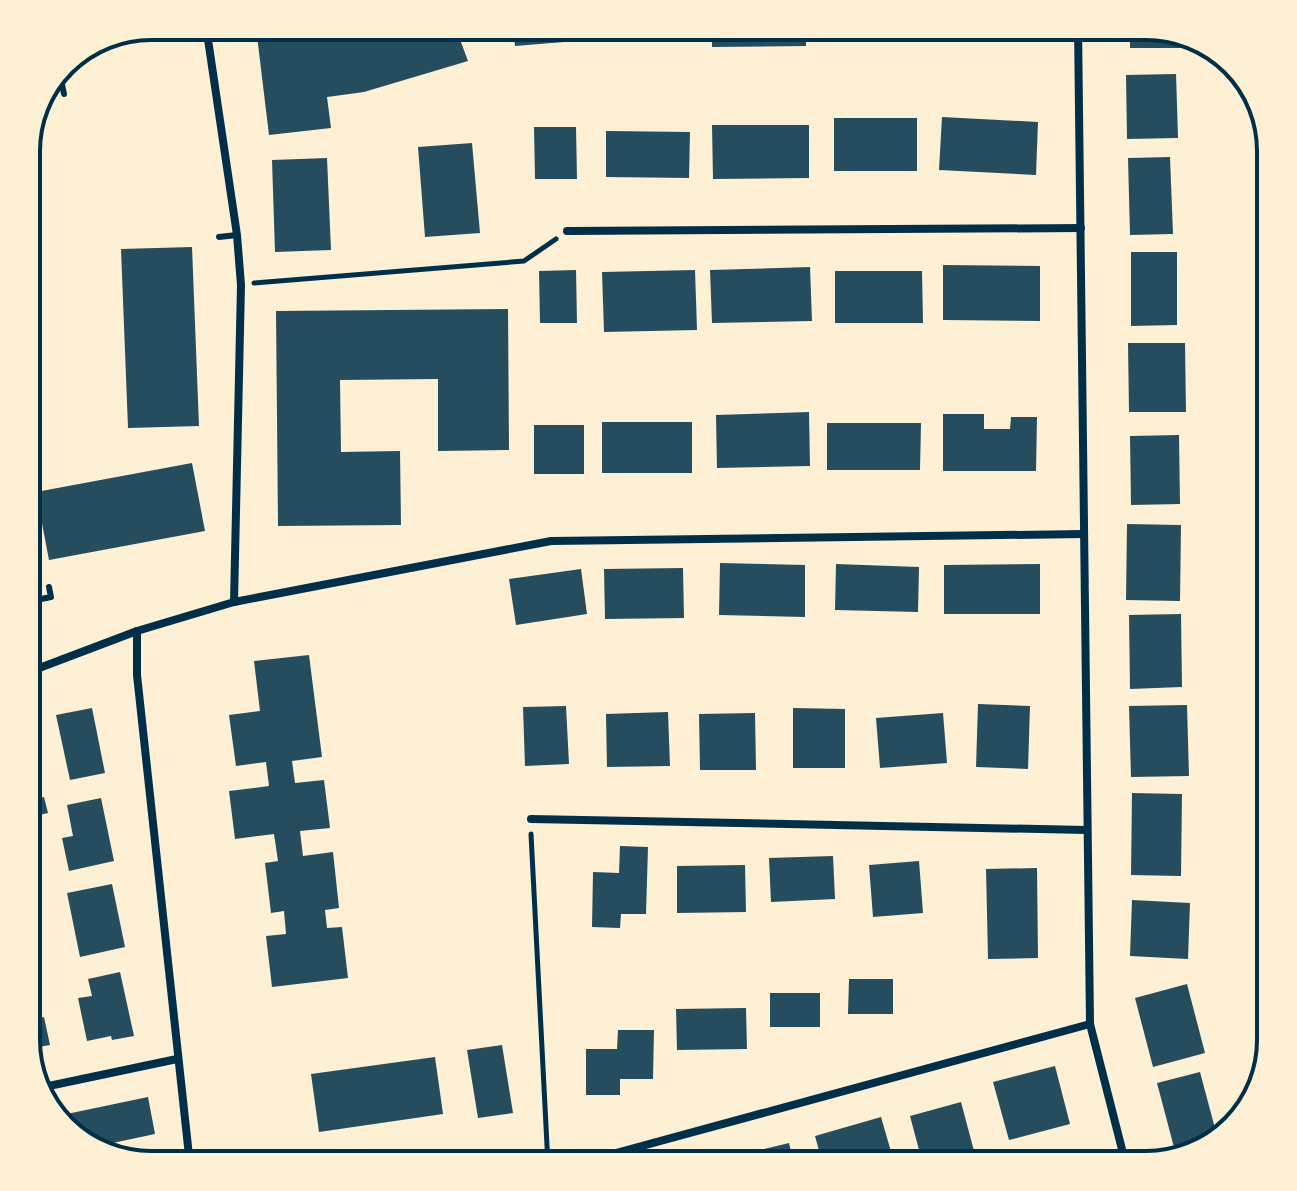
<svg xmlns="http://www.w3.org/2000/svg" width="1297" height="1191" viewBox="0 0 1297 1191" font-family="Figtree,sans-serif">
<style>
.building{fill:#264d5e}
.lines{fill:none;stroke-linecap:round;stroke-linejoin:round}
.path{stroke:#003049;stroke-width:5}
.service{stroke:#003049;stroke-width:6}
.minor{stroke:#003049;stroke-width:8}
.rim{fill:none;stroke:#003049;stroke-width:4}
</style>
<rect width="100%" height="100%" fill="#fdf0d5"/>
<g class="building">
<polygon points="360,26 455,26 468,61 364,92 327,97 331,128 269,135 257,36 319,32"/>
<polygon points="513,26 575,26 576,41 515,46"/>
<polygon points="601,26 669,26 669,29 601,31"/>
<polygon points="712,26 806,26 806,46 712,47"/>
<polygon points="829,26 922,26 922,33 830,36"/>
<polygon points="947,26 1034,26 1034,29 947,31"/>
<polygon points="1130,26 1154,26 1180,38 1180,48 1130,48"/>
<polygon points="1176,74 1178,138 1127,139 1126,75"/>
<polygon points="942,117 1038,122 1036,175 939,170"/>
<rect x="834" y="118" width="83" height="53"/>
<polygon points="712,125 809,125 809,178 713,179"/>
<polygon points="534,127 576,127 577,179 535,179"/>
<polygon points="606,131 690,132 689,178 606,177"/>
<polygon points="472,143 480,233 425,237 418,147"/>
<polygon points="26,148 28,148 41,214 26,217"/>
<polygon points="1170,157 1173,234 1130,235 1128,158"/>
<polygon points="327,158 331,250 275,252 272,160"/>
<polygon points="192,247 199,426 128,428 121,249"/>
<polygon points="1131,252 1177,252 1177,325 1131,326"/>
<polygon points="943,265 1040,266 1040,321 943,320"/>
<polygon points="810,267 812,321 712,323 710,270"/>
<polygon points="576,270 577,323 540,323 539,271"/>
<polygon points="695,270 697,330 604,332 602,272"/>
<polygon points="835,271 922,271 923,323 835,323"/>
<polygon points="508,309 509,450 438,451 438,379 340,380 341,452 400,451 401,525 278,526 276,311"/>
<rect x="1268" y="328" width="3" height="80"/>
<polygon points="1128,343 1185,343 1186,412 1129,412"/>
<polygon points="809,412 810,466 717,468 716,415"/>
<polygon points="943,414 984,414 984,429 1010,429 1011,417 1037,417 1036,471 943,471"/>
<rect x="602" y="422" width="90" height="51"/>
<polygon points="827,423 921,423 920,470 827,470"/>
<rect x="534" y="425" width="50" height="49"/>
<polygon points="1179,435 1180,504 1131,505 1130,436"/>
<polygon points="192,463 205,531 49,560 36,492"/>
<polygon points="1127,524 1181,525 1180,601 1126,600"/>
<polygon points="720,563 805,565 805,617 719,615"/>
<polygon points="836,564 919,567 918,612 835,610"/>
<polygon points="1040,564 1040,614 944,614 944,565"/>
<polygon points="683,568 684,618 605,619 604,569"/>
<polygon points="581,569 587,614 516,625 509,579"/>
<polygon points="1181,614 1182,687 1130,689 1129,615"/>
<polygon points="309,655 322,757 292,761 295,783 324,780 330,828 300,831 303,856 333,852 339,908 325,910 327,928 342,927 348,978 272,987 266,936 286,934 284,911 271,913 265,863 278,861 274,834 235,839 229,791 269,786 266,762 236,766 229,715 260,711 254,661"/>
<polygon points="978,704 1030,706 1028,769 976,767"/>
<polygon points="1187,705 1189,776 1131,777 1129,706"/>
<polygon points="566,706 569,764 525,766 523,707"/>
<polygon points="92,708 105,773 70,780 56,715"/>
<polygon points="793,708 845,709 845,768 793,768"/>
<polygon points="668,712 670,766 607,767 606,714"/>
<polygon points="755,713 756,770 700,770 699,714"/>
<polygon points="943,713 947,763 880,768 876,718"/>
<polygon points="1132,793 1182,794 1181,876 1131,875"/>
<polygon points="44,797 48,813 26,818 26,800"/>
<polygon points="101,798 114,861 69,871 62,838 73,836 67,805"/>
<polygon points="620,846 648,847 646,914 621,914 620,928 592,927 593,872 619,873"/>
<polygon points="833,856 835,899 771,902 769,858"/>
<polygon points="919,861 923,913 873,917 869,865"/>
<polygon points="745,865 746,912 677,913 677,866"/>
<polygon points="1037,868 1038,958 988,959 986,869"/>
<polygon points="112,884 125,947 80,957 67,893"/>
<polygon points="1132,900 1190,903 1188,959 1130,956"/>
<polygon points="120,972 134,1036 112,1040 111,1036 87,1041 78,998 92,996 88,979"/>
<polygon points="849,979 893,979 893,1014 848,1014"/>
<polygon points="1187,984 1205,1053 1153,1067 1135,998"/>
<rect x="770" y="993" width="50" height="34"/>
<polygon points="746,1008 747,1049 677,1050 676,1009"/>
<polygon points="44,1017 50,1045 32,1048 35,1067 26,1048 26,1021"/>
<polygon points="618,1030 654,1030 653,1079 620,1079 620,1095 586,1095 586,1049 617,1049"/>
<polygon points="502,1045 513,1113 478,1118 467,1050"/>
<polygon points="435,1057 443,1114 319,1132 311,1074"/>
<polygon points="1055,1066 1070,1124 1009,1140 993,1082"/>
<polygon points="1200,1072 1217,1136 1176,1155 1157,1083"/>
<polygon points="148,1097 155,1134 103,1145 62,1128 57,1116"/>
<polygon points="961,1102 974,1151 923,1165 910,1116"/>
<polygon points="881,1117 894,1162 885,1165 823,1165 815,1136"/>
<polygon points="789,1143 794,1165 733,1165 731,1157"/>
</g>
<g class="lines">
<g class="path">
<polyline points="254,283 524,261 556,239"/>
<polyline points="531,834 548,1165"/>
</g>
<g class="service">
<polyline points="60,75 64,94"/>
<polyline points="219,237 237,235"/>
<polyline points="26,602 51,597 49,587"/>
</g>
<g class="minor">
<polyline points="206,26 237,235 241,285 234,602"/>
<polyline points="1078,26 1090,1024 1126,1165"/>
<polyline points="128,35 151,30 206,28 213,26"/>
<polyline points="567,231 1081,228"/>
<polyline points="137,631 137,675 190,1165"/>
<polyline points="26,673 137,631 234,602 551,541 1084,534"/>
<polyline points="531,819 1086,830"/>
<polyline points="44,1087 177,1059"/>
<polyline points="572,1165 1090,1024"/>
</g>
</g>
<path d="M0 0H1297V1191H0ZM151 40H1146A111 111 0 0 1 1257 151V1040A111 111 0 0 1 1146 1151H151A111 111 0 0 1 40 1040V151A111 111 0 0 1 151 40Z" fill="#fdf0d5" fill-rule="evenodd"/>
<path class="rim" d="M151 40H1146A111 111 0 0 1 1257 151V1040A111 111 0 0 1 1146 1151H151A111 111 0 0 1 40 1040V151A111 111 0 0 1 151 40Z"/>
</svg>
